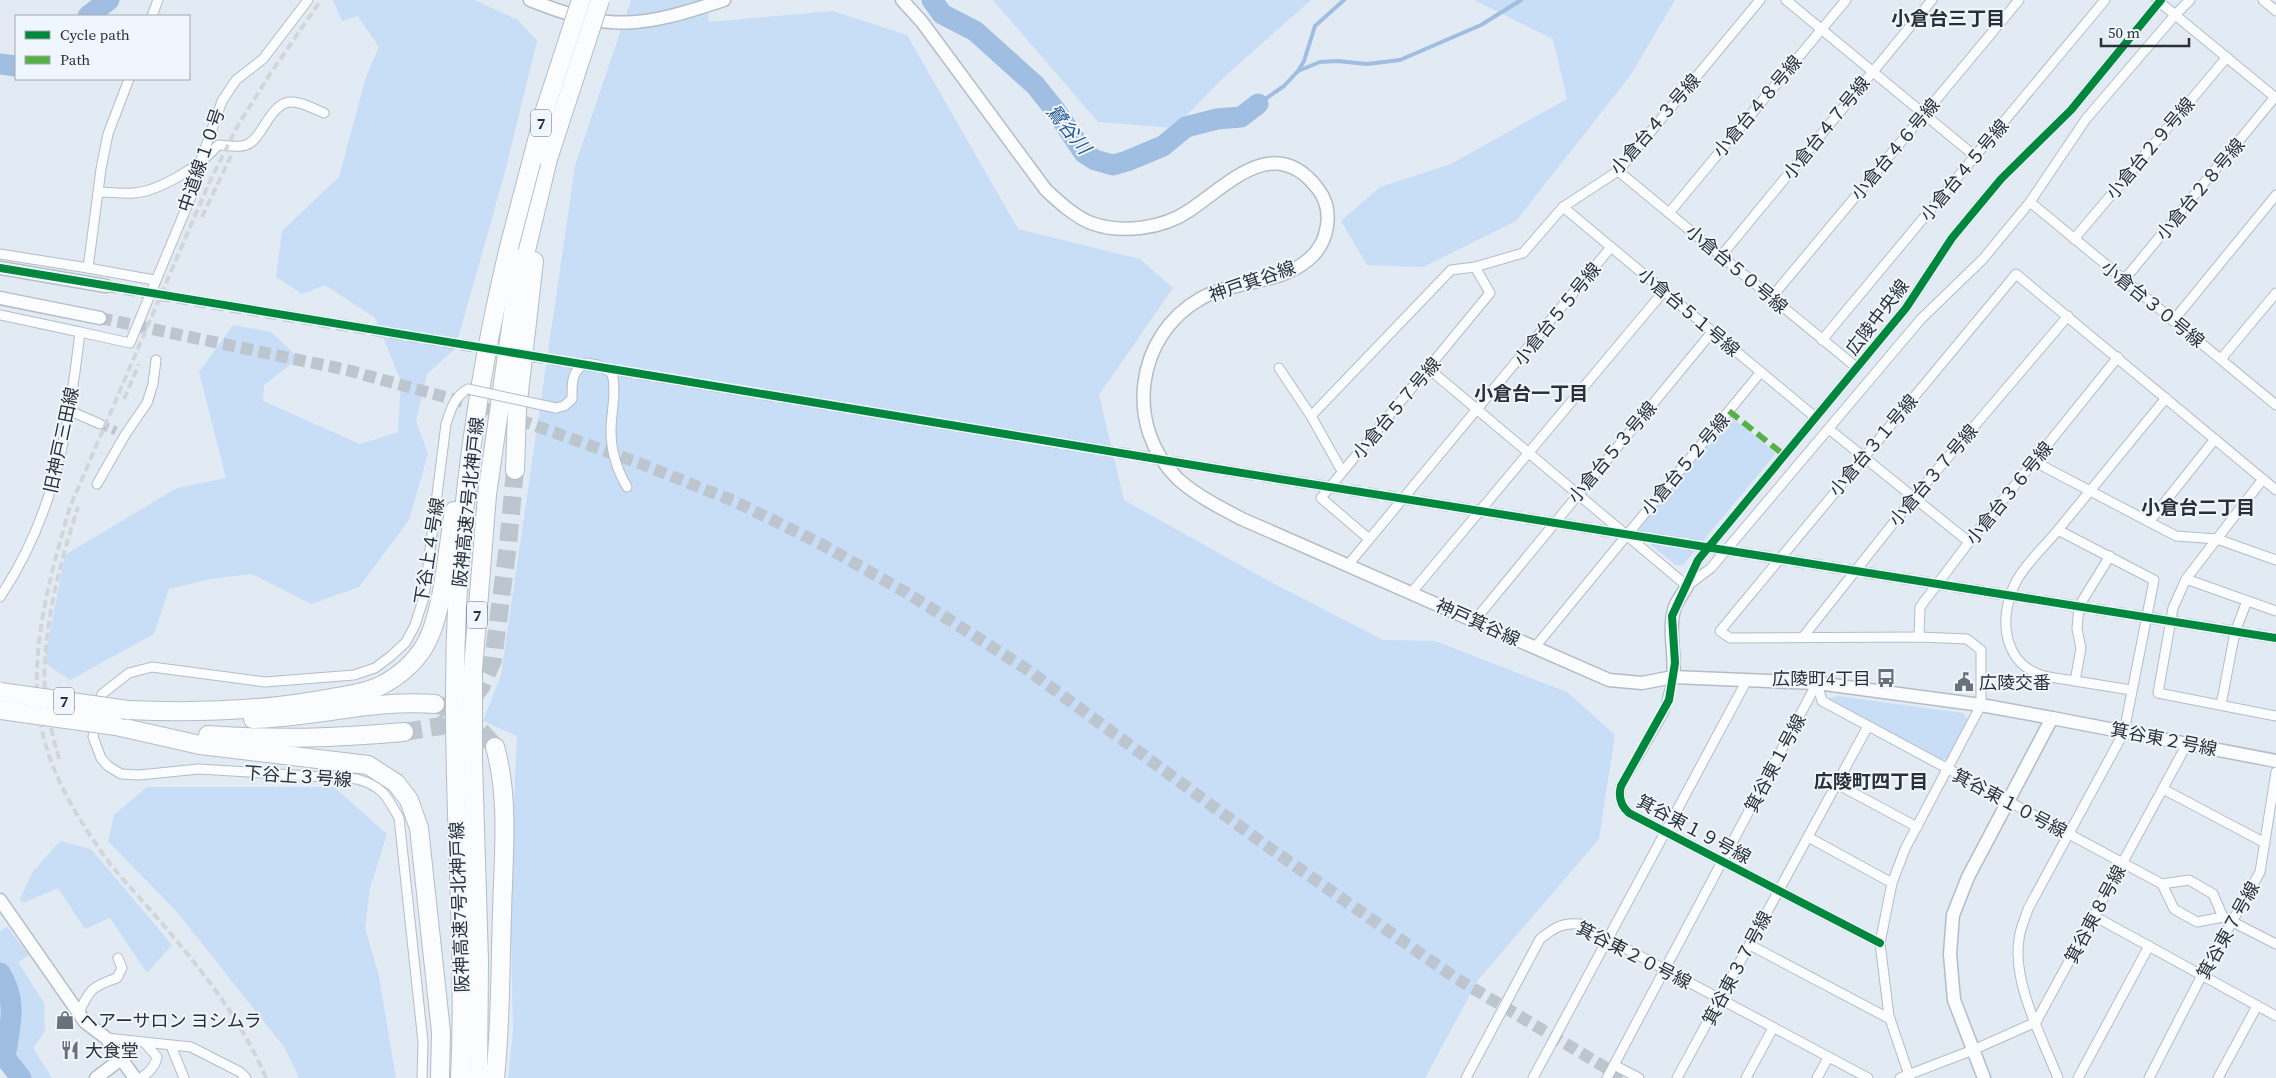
<svg xmlns="http://www.w3.org/2000/svg" width="2276" height="1078" viewBox="0 0 2276 1078" font-family="'Source Serif 4','Noto Sans JP',serif">
<style>
.green{fill:#c8ddf6}
.lines{fill:none;stroke-linecap:round;stroke-linejoin:round}
.stream{stroke:#a0bee1;stroke-width:4}
.river{stroke:#a0bee1;stroke-width:21}
.street-tunnel{stroke:#bdc6ce;stroke-width:9;stroke-dasharray:9 4.5;stroke-linecap:butt}
.secondary-tunnel{stroke:#bdc6ce;stroke-width:12;stroke-dasharray:12 6;stroke-linecap:butt}
.highway-tunnel{stroke:#bdc6ce;stroke-width:18;stroke-dasharray:18 9;stroke-linecap:butt}
.street-casing{stroke:#b5bcc4;stroke-width:11}
.secondary-casing{stroke:#b5bcc4;stroke-width:15}
.highway-casing{stroke:#b5bcc4;stroke-width:20}
.street{stroke:#fbfcfd;stroke-width:9}
.secondary{stroke:#fbfcfd;stroke-width:12}
.highway{stroke:#fbfcfd;stroke-width:18}
.rail{stroke:#d3d6d8;stroke-width:4;stroke-dasharray:8 4;stroke-linecap:butt}
.street-bridge-casing{stroke:#b5bcc4;stroke-width:11;stroke-linecap:butt}
.highway-bridge-casing{stroke:#b5bcc4;stroke-width:20;stroke-linecap:butt}
.street-bridge{stroke:#fbfcfd;stroke-width:9}
.highway-bridge{stroke:#fbfcfd;stroke-width:18}
.quiet{stroke:#56b246;stroke-width:6;stroke-dasharray:12 6;stroke-linecap:butt}
.cycleway-casing{stroke:#f0f6fd;stroke-width:11}
.cycleway{stroke:#00873e;stroke-width:8}
.labels{text-anchor:middle;dominant-baseline:central;stroke-width:4;stroke-linejoin:round;paint-order:stroke}
.shield{fill:#f0f6fd;stroke:#656b72;stroke-width:1}
.shield-label{font-size:16px;font-weight:bold;fill:#2a3036}
.street-label{font-size:18px;fill:#2a3036;stroke:#f0f6fd}
.poi-label{font-size:18px;fill:#2a3036;stroke:#f0f6fd;text-anchor:start}
.neighbourhood-label{font-size:19px;font-weight:bold;fill:#2a3036;stroke:#f0f6fd}
.water-label{font-size:19px;font-style:italic;fill:#245892;stroke:#f0f6fd}
</style>
<rect width="100%" height="100%" fill="#e2ebf4"/>
<g class="green">
<polygon points="333,0 474,0 518,20 537,41 505,172 455,349 427,374 416,421 428,454 409,520 359,587 311,604 252,574 211,579 169,589 154,634 70,680 44,662 65,555 177,488 226,478 199,372 233,325 271,332 299,358 264,385 263,401 360,444 398,432 401,381 375,318 325,285 302,294 276,277 282,231 339,177 366,77 379,47 358,16 342,21"/>
<polygon points="631,0 706,0 709,22 833,11 907,35 1018,229 1140,259 1173,288 1099,395 1124,500 1265,579 1383,640 1435,641 1567,692 1615,735 1599,839 1478,980 1425,1078 508,1078 513,1031 510,882 517,736 483,721 501,675 575,166"/>
<polygon points="993,0 1324,0 1311,0 1223,78 1174,128 1098,122"/>
<polygon points="1474,0 1675,0 1630,76 1516,221 1423,267 1367,265 1341,221 1380,187 1451,164 1567,99 1553,39"/>
<polygon points="1731,417 1776,453 1683,565 1676,565 1641,537 1639,528"/>
<polygon points="1838,696 1963,713 1968,721 1948,759 1940,760 1828,699"/>
<polygon points="147,787 334,787 387,834 370,888 365,928 379,976 396,1078 299,1078 285,1048 177,912 108,841 114,815"/>
<polygon points="60,841 91,849 172,945 147,973 110,918 85,929 58,888 23,903 20,899 32,873"/>
<polygon points="7,927 29,955 18,962 44,1003 45,1031 33,1048 52,1078 32,1078 16,1052 0,1047 3,1017 0,1006 0,931"/>
</g>
<g class="lines">
<g class="stream">
<polyline points="1298,71 1320,62 1337,61 1367,64 1400,60 1481,25 1521,0"/>
<polyline points="1258,104 1284,86 1298,71 1304,61 1315,26 1344,0"/>
</g>
<g class="river">
<polyline points="932,0 942,14 975,31 1035,85 1056,111 1084,153 1095,160 1113,165 1127,161 1163,146 1186,127 1217,119 1241,117 1258,104"/>
<polyline points="88,16 109,0"/>
<polyline points="0,64 16,66"/>
<path d="M0,973c18,28 10,53 5,84l16,21"/>
</g>
<polyline class="street-tunnel" points="100,424 116,431"/>
<g class="secondary-tunnel">
<polyline points="106,286 1217,469 2276,638"/>
<polyline points="100,318 347,370 492,410 639,463 736,502 821,544 907,593 1025,668 1264,844 1454,977 1623,1078"/>
</g>
<g class="highway-tunnel">
<path d="M435,704c28,7 42,21 60,43"/>
<polyline points="404,732 441,726 464,708 481,687 493,660 508,545 515,470"/>
</g>
<g class="street-casing">
<g id="street">
<polyline points="1786,0 1976,157"/>
<polyline points="2157,0 2276,98"/>
<polyline points="2263,0 2276,11"/>
<polyline points="152,16 158,0"/>
<polyline points="1618,171 1856,367"/>
<path d="M99,192c11,0 24,2 35,1 26,-2 68,-28 84,-48 8,0 20,3 28,0 7,-2 12,-10 16,-16 21,-34 27,-32 62,-16"/>
<polyline points="2030,202 2276,405"/>
<polyline points="1563,207 1815,417"/>
<polyline points="1669,213 1846,0"/>
<polyline points="2074,239 2227,57"/>
<polyline points="0,254 88,268 101,169 108,134 129,79"/>
<polyline points="1721,256 1932,0"/>
<polyline points="88,268 154,280"/>
<polyline points="2124,280 2275,97"/>
<polyline points="1771,298 2019,0"/>
<path d="M0,315l80,17c-11,96 -25,183 -80,265"/>
<polyline points="2173,321 2276,195"/>
<polyline points="80,332 130,343 197,182 201,160 222,101 236,80 263,59 308,0"/>
<polyline points="1822,340 2105,0"/>
<polyline points="2221,359 2276,293"/>
<polyline points="1279,368 1311,416 1342,471"/>
<polyline points="1429,369 1687,586"/>
<path d="M556,408l8,-2 8,-7c0,-16 -1,-28 14,-36l12,2 14,8c5,19 -1,39 -1,58 0,21 6,39 16,56"/>
<polyline points="68,410 100,424"/>
<polyline points="1311,416 1451,270 1475,267 1523,253 1563,207 1618,171 1760,0"/>
<polyline points="1829,429 1969,542"/>
<polyline points="2035,462 2176,536 2217,539 2276,560"/>
<polyline points="2263,479 2186,579 2276,611"/>
<polyline points="97,484 125,435 147,403 153,384 156,360"/>
<polyline points="2149,522 2215,439"/>
<path d="M2058,530c-13,16 -31,32 -41,50 -18,32 -17,81 24,95 10,3 23,4 34,6"/>
<polyline points="1369,539 1321,498 1490,293 1475,267"/>
<polyline points="2110,556 2079,606 2077,629 2081,648 2075,681 2131,690"/>
<polyline points="1348,565 1611,247"/>
<polyline points="2186,579 2173,608 2158,693 2276,716"/>
<polyline points="1687,586 1711,568 1921,319 1983,259 2030,202 2086,119 2175,15 2190,0"/>
<polyline points="1688,586 1698,560 1906,308 1952,238 2001,179 2071,110 2161,0"/>
<polyline points="1412,592 1664,291"/>
<polyline points="1475,620 1712,332"/>
<polyline points="1803,637 1914,497 2068,316"/>
<polyline points="1919,637 1920,607 1969,542 2118,357"/>
<polyline points="1535,647 1760,373"/>
<path d="M1673,677l-9,35 -43,74c-3,11 0,20 8,27l251,130"/>
<polyline points="1817,683 1822,701 2162,884 2174,909 2197,922 2223,917 2276,944"/>
<polyline points="2221,705 2235,632 2247,601"/>
<path d="M99,709l3,-15 27,-21 23,-6 113,15 89,-7 21,-7 16,-12 15,-14 9,-17 9,-28 22,-173c5,-15 8,-27 22,-35"/>
<path d="M96,721l-3,16 8,21 7,8 13,8 18,1 60,-6 158,10c25,7 30,17 42,39l24,224 -1,36"/>
<polyline points="1837,784 1917,827"/>
<polyline points="2163,789 2265,843"/>
<polyline points="1808,837 1892,883"/>
<polyline points="2162,884 2189,880 2213,894 2223,917"/>
<polyline points="2094,916 2276,1016"/>
<polyline points="1750,945 1890,1019"/>
<path d="M79,1013c10,-24 14,-27 38,-35l5,-10 -4,-10"/>
<polyline points="106,1038 191,1047 240,1072 246,1078"/>
<polyline points="171,1046 184,1078"/>
<polyline points="1614,1065 1639,1078"/>
<path d="M141,1078c8,-6 14,-11 16,-21l-12,-14"/>
<path d="M1466,1078l74,-139c14,-11 22,-17 40,-15l288,154"/>
<polyline points="1533,1078 1747,680"/>
<polyline points="1607,1078 1817,683"/>
<polyline points="1677,1078 1868,726"/>
<polyline points="1746,1078 1773,1028"/>
<polyline points="1817,1078 1828,1058"/>
<polyline points="1900,1078 1973,1050 2036,1022 2187,744"/>
<polyline points="1910,1078 1889,1016 1880,943 1892,883 1905,849 1981,705 1981,650 1967,639 1919,637 1730,638 1720,631 2016,274 2276,490"/>
<path d="M2058,1078c-16,-41 -46,-95 -39,-139 1,-10 6,-20 9,-30l96,-177 30,-152 -96,-50 108,-132"/>
<polyline points="2078,1078 2149,946"/>
<polyline points="2149,1078 2202,975 2260,872 2276,772"/>
<polyline points="2218,1078 2257,1006"/>
</g>
</g>
<g class="secondary-casing">
<g id="secondary">
<path d="M530,0c82,33 112,27 194,0"/>
<path d="M902,0l20,22 124,168c13,12 28,26 45,33 30,11 72,6 99,-13 39,-26 85,-78 128,-21 17,22 10,55 -10,71 -30,25 -75,20 -108,39 -65,37 -76,128 -22,180 19,17 41,28 64,40l367,161 33,3 31,-6 144,6 164,22 71,13 -84,159 -15,38 -3,39 4,46 30,78"/>
<polyline points="0,268 106,286"/>
<polyline points="0,298 100,318"/>
<path d="M1673,677c3,-22 -5,-46 1,-67 2,-9 9,-16 13,-24"/>
<polyline points="2052,718 2276,761"/>
<polyline points="0,900 85,1022 106,1038 135,1078"/>
<polyline points="96,1078 121,1059"/>
</g>
</g>
<g class="highway-casing">
<g id="highway">
<polyline points="515,470 517,410 534,261"/>
<path d="M128,710c68,3 136,1 203,-12 17,-3 36,-5 51,-13 17,-9 32,-22 42,-38 20,-33 23,-98 30,-136"/>
<path d="M253,719c60,-1 121,-20 182,-15"/>
<polyline points="116,726 200,745 368,765 396,783 409,800 419,828 441,1032 440,1078"/>
<path d="M208,735c69,5 127,3 196,-3"/>
<path d="M495,747c15,53 8,112 7,167 -2,55 -1,109 -7,164"/>
<path d="M460,1078c6,-128 -6,-257 -5,-386 0,-149 19,-300 54,-445"/>
<polyline points="478,1078 479,961 473,760 473,669 487,495 516,292 548,159"/>
</g>
</g>
<use href="#street" class="street"/>
<use href="#secondary" class="secondary"/>
<use href="#highway" class="highway"/>
<g class="rail">
<polyline points="202,217 231,156"/>
<polyline points="124,399 139,364"/>
<path d="M59,759c-6,-22 -12,-44 -14,-67 -4,-58 15,-130 33,-185"/>
<path d="M266,1078c-26,-62 -69,-114 -113,-165 -14,-16 -29,-32 -42,-48 -29,-39 -59,-87 -69,-135 -16,-70 8,-155 28,-223l139,-324 28,-56 33,-53 51,-74"/>
</g>
<g class="street-bridge-casing">
<polyline id="street-bridge" points="468,389 556,408"/>
</g>
<g class="highway-bridge-casing">
<g id="highway-bridge">
<polyline points="548,159 600,0"/>
<polyline points="509,247 545,110 581,0"/>
<polyline points="0,692 128,710"/>
<polyline points="0,710 116,726"/>
</g>
</g>
<use href="#street-bridge" class="street-bridge"/>
<use href="#highway-bridge" class="highway-bridge"/>
<polyline class="quiet" points="1729,411 1784,455"/>
<g class="cycleway-casing">
<g id="cycleway">
<polyline points="0,268 1217,469 2276,638"/>
<path d="M1880,943l-251,-130c-8,-7 -11,-16 -8,-27l48,-86 6,-37 -3,-47 26,-56 208,-252 46,-70 49,-59 70,-69 90,-110"/>
</g>
</g>
<use href="#cycleway" class="cycleway"/>
</g>
<defs>
<g id="bus-bare" transform="scale(1.5)"><path d="M-5-6H5V4H4V6H2V4H-2V6H-4V4H-5ZM-3.5-4V0h7V-4ZM-3.5 1.2v1.5H-2V1.2ZM2 1.2v1.5H3.5V1.2Z" fill="#6a7178" stroke="#f0f6fd" stroke-width="2.5" paint-order="stroke"/></g>
<g id="civic-bare" transform="scale(1.5)"><path d="M-.6-6.5H3V-4.5H.6V-3L4-1V1h2V6H-6V1h2V-1L-.6-3ZM-1.2 2.5V6h2.4V2.5Z" fill="#6a7178" stroke="#f0f6fd" stroke-width="2.5" paint-order="stroke"/></g>
<g id="shop-bare" transform="scale(1.5)"><path d="M-5-2.5h2.3a2.7 3.5 0 0 1 5.4 0H5L5.5 6h-11ZM-1.5-2.5h3a1.5 2.3 0 0 0-3 0Z" fill="#6a7178" stroke="#f0f6fd" stroke-width="2.5" paint-order="stroke"/></g>
<g id="restaurant-bare" transform="scale(1.5)"><path d="M-5-6h1v4h1v-4h1v4h1v-4h1v5L-1.5 .5V6h-2V.5L-5-1ZM5-6V6H3V1.5H1.5Q1.5-4 5-6Z" fill="#6a7178" stroke="#f0f6fd" stroke-width="2.5" paint-order="stroke"/></g>
</defs>
<g fill-rule="evenodd">
<use href="#bus-bare" x="1886" y="678"/>
<use href="#civic-bare" x="1964" y="682"/>
<use href="#shop-bare" x="65" y="1020"/>
<use href="#restaurant-bare" x="70" y="1050"/>
</g>
<g class="labels">
<g class="shield">
<rect x="531" y="109.5" width="20" height="27" rx="4"/>
<rect x="467" y="601.5" width="20" height="27" rx="4"/>
<rect x="54" y="687.5" width="20" height="27" rx="4"/>
</g>
<g class="shield-label">
<text x="541" y="123">7</text>
<text x="477" y="615">7</text>
<text x="64" y="701">7</text>
</g>
<g class="street-label">
<text transform="translate(1757 106) rotate(-50)">小倉台４８号線</text>
<text transform="translate(1655 124) rotate(-49)">小倉台４３号線</text>
<text transform="translate(1826 128) rotate(-51)">小倉台４７号線</text>
<text transform="translate(2150 148) rotate(-50)">小倉台２９号線</text>
<text transform="translate(1895 149) rotate(-50)">小倉台４６号線</text>
<text transform="translate(201 160) rotate(-71)">中道線１０号</text>
<text transform="translate(1964 170) rotate(-50)">小倉台４５号線</text>
<text transform="translate(2200 189) rotate(-50)">小倉台２８号線</text>
<text transform="translate(1737 269) rotate(40)">小倉台５０号線</text>
<text transform="translate(1252 281) rotate(-19)">神戸箕谷線</text>
<text transform="translate(2153 304) rotate(39)">小倉台３０号線</text>
<text transform="translate(1689 312) rotate(40)">小倉台５１号線</text>
<text transform="translate(1557 314) rotate(-51)">小倉台５５号線</text>
<text transform="translate(1877 317) rotate(-52)">広陵中央線</text>
<text transform="translate(1396 408) rotate(-50)">小倉台５７号線</text>
<text transform="translate(61 440) rotate(-78)">旧神戸三田線</text>
<text transform="translate(1873 445) rotate(-50)">小倉台３１号線</text>
<text transform="translate(1612 452) rotate(-50)">小倉台５３号線</text>
<text transform="translate(1685 464) rotate(-50)">小倉台５２号線</text>
<text transform="translate(1933 475) rotate(-50)">小倉台３７号線</text>
<text transform="translate(2009 493) rotate(-51)">小倉台３６号線</text>
<text transform="translate(468 502) rotate(-84)">阪神高速7号北神戸線</text>
<text transform="translate(429 551) rotate(-81)">下谷上４号線</text>
<text transform="translate(1478 622) rotate(24)">神戸箕谷線</text>
<text transform="translate(2164 739) rotate(11)">箕谷東２号線</text>
<text transform="translate(1775 763) rotate(-62)">箕谷東１号線</text>
<text transform="translate(298 776) rotate(4)">下谷上３号線</text>
<text transform="translate(2010 803) rotate(28)">箕谷東１０号線</text>
<text transform="translate(1694 829) rotate(28)">箕谷東１９号線</text>
<text transform="translate(459 907) rotate(-92)">阪神高速7号北神戸線</text>
<text transform="translate(2095 914) rotate(-62)">箕谷東８号線</text>
<text transform="translate(2228 930) rotate(-61)">箕谷東７号線</text>
<text transform="translate(1634 955) rotate(27)">箕谷東２０号線</text>
<text transform="translate(1737 968) rotate(-62)">箕谷東３７号線</text>
</g>
<g class="poi-label">
<text x="1871" y="678" text-anchor="end">広陵町4丁目</text>
<text x="1979" y="682">広陵交番</text>
<text x="80" y="1020">ヘアーサロン ヨシムラ</text>
<text x="85" y="1050">大食堂</text>
</g>
<g class="neighbourhood-label">
<text x="1948" y="18">小倉台三丁目</text>
<text x="1531" y="393">小倉台一丁目</text>
<text x="2198" y="507">小倉台二丁目</text>
<text x="1871" y="781">広陵町四丁目</text>
</g>
<g class="water-label">
<text transform="translate(1069 129) rotate(51)">鷺谷川</text>
</g>
</g>
<rect x="15" y="15" width="175" height="65" fill="#f0f6fd" stroke="#a1a7ad"/>
<rect x="25" y="31" width="25" height="8" fill="#00873e" stroke="#a1a7ad"/>
<text x="60" y="40" font-size="15" fill="#2a3036">Cycle path</text>
<rect x="25" y="56" width="25" height="8" fill="#56b246" stroke="#a1a7ad"/>
<text x="60" y="65" font-size="15" fill="#2a3036">Path</text>
<path d="M2101 38v8h88v-8" fill="none" stroke="#2a3036" stroke-width="2.5"/>
<text x="2108" y="38" font-size="15" fill="#2a3036" stroke="#f0f6fd" stroke-width="4" paint-order="stroke">50 m</text>
</svg>
